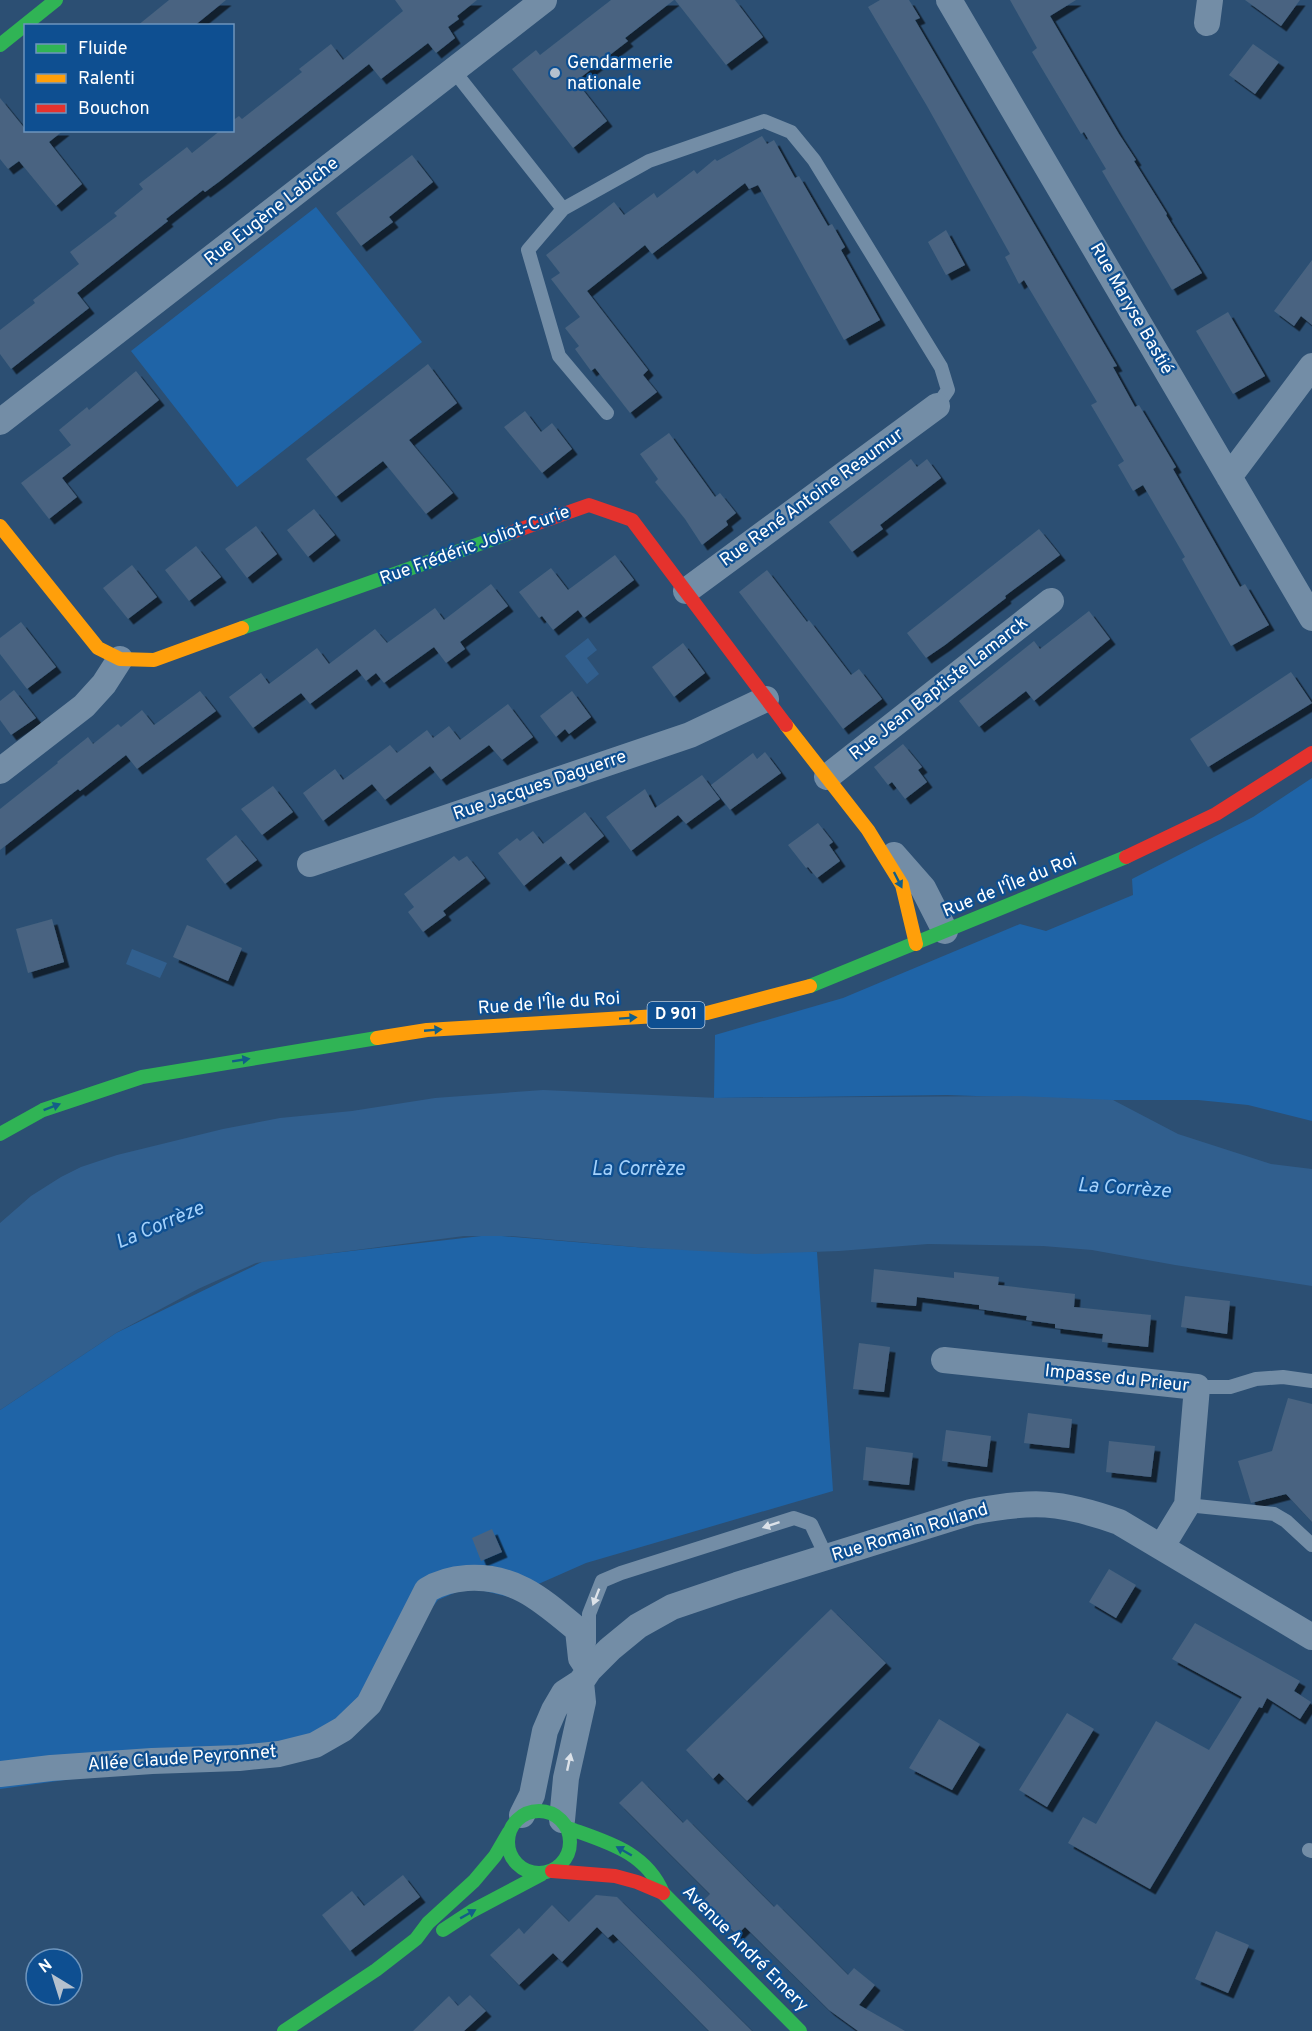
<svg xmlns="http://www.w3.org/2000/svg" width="1312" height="2031" font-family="Overpass,sans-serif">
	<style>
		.green { fill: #1f64a7 }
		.water { fill: #315f8e }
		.building { fill: #486481; filter: url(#shadow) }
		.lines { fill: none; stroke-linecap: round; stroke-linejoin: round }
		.lane { stroke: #738da6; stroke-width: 14 }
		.street { stroke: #738da6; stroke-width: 26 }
		.fast { stroke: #30b455; stroke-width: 14 }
		.slow { stroke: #ff9f0a; stroke-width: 14 }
		.jam { stroke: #e5322d; stroke-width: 14 }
		.oneway { fill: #135e88 }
		.oneway2 { fill: #dce2e9 }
		.poi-dot { fill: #b5c1ce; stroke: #0e4f91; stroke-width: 2 }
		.labels { text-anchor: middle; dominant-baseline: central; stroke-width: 4.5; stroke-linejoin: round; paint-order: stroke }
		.shield { fill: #0e4f91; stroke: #b7cade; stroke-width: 1.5 }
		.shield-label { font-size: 16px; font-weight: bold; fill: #fff }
		.poi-label { font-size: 18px; fill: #fff; stroke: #0e4f91; text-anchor: start }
		.street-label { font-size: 18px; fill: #fff; stroke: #0e4f91 }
		.water-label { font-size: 20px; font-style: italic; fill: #a4d1fb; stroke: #0e4f91 }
	</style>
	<defs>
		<filter id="shadow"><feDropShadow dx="5.5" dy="5.5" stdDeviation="0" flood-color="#0009"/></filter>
	</defs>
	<rect width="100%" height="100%" fill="#2c4f73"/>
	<!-- green -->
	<path class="green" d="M316 207 422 342 237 487 131 351Z
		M1312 778V1121L1248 1105 1198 1100H1094L947 1095 714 1098 715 1035 843 998 1020 924 1046 931 1133 895 1132 879 1253 817Z
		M490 1235 647 1248 817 1252 833 1491 586 1563 509 1597 468 1587 438 1600 318 1756 130 1771 0 1789V1410L116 1333 264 1261Z"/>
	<!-- water -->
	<path class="water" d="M588 638 597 650 587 658 599 674 587 684 565 656Z
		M132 949 167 963 160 978 126 964Z
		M543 1090 718 1098 1020 1096 1113 1100 1178 1134 1271 1164 1312 1169V1286L1175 1265 1092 1250 1043 1246 928 1244 839 1251 755 1254 647 1248 511 1236H464L256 1263 198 1289 116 1333 0 1410V1223L31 1196 61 1177 81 1167 117 1155 223 1129 280 1118 352 1111 435 1098Z"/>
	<!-- building -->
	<path class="building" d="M169 0H226L194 26H137Z
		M395 0H477L457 16 459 19 448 27 455 38 436 53 428 43 381 79 369 64 220 181 205 192 203 190 166 219 168 221 77 293 89 308 11 369 0 354V330L35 303 33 300 79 264 70 252 117 216 114 213 143 189 139 184 187 147 192 153 221 130H232V121L239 116 242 119 302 72 299 69 331 44 343 60 403 11Z
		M611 0H674L625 38 628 41 576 81 607 121 573 148 512 69 536 50 540 55Z
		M675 0H735L763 37 726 65Z
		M880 0H909L920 18 915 20 1117 366 1113 367 1135 407 1139 405 1176 467 1173 469 1240 587 1245 584 1269 625 1231 646 1182 559 1185 557 1143 485 1133 491 1118 465 1124 461 1091 405 1097 402 1024 280 1019 284 1005 257 1010 254 927 106 868 7Z
		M1010 0H1076L1050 16 1119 134 1136 160 1134 161 1167 214 1166 215 1202 273 1172 290 1102 171 1106 169 1084 132 1081 134 1032 52 1037 48Z
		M1245 0H1300L1281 26Z
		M1253 44 1279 62 1255 94 1229 75Z
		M0 98 26 130H64L49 142 82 184 56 206 19 161 8 169 0 159Z
		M762 136 767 144 774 140 795 178 799 176 828 226 832 224 845 247 841 250 880 320 844 340 758 185 749 189 745 183 652 254 645 245 587 291 648 370 643 375 657 392 630 413 595 368 591 371 575 349 579 346 565 328 580 317 551 279 560 273 546 255 614 202 624 215 654 193 657 198 694 170 697 174 715 159 717 161Z
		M412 155 433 182 389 217 393 222 361 246 336 213Z
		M946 230 965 265 946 275 928 242Z
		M1312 260V325L1301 316 1294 326 1274 311Z
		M1228 312 1265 376 1233 394 1196 331Z
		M428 364 457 403 409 440 453 493 426 514 383 461 336 497 306 459Z
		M136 371 159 400 62 478 77 497 49 519 21 483 71 445 59 430 87 407 89 410Z
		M525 411 541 432 552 423 572 449 542 473 504 427Z
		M669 433 715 497 720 493 736 513 726 521 728 525 702 545 685 519 655 482 658 479 640 454Z
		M911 459 917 467 927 459 941 478 880 525 883 529 852 552 829 522Z
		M314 509 335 535 308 557 287 530Z
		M256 526 277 554 247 578 225 549Z
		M1039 529 1060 555 1005 596 1006 598 945 645 926 658 907 633Z
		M196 546 221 577 189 601 165 570Z
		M615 555 634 580 584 618 578 610 553 630 542 616 539 618 519 592 551 568 568 590Z
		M132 565 157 597 128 619 103 588Z
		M767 570 807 622 809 620 851 675 859 669 882 699 843 729 739 592Z
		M491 584 508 606 460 642 465 649 446 663 434 647 384 683 376 673 366 681 357 669 310 704 301 693 253 728 229 697 261 673 269 684 317 648 329 664 375 629 387 643 435 608 444 620Z
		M1089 611 1110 639 1034 701 1026 691 979 727 959 701 1034 641 1040 649Z
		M21 622 56 667 27 689 0 654V638Z
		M683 643 705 673 674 697 652 667Z
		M1291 672 1312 703 1208 767 1190 739Z
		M14 690 36 718 11 735 0 720V701Z
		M200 691 216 711 137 769 126 755 80 791 78 789 0 850V809L58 763 57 762 88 737 93 744 118 724 121 727 142 710 154 725Z
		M572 691 591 717 569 734 565 729 556 737 540 716Z
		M508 704 533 737 502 760 489 745 441 780 430 766 385 800 372 784 323 821 303 793 335 769 343 780 390 745 397 753 427 730 433 738 449 726 460 740Z
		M903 744 922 767 918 770 927 782 905 799 892 782 888 785 874 767Z
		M765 752 781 773 730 810 711 785 753 753 757 759Z
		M702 775 720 799 686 824 678 815 631 851 606 817 645 789 655 808Z
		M273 786 293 812 262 835 241 809Z
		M585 812 604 836 568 865 561 856 524 886 498 853 517 838 520 841 533 831 543 844Z
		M818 823 833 842 829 845 840 861 817 878 808 867 806 868 788 845Z
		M236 835 257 860 225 884 206 859Z
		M454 856 459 861 467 856 485 878 443 911 446 915 423 932 408 912 414 907 404 894Z
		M52 919 64 962 28 973 16 929Z
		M187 925 242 948 228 981 173 957Z
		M874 1269 954 1278V1272L999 1277 998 1285 1075 1294 1074 1307 1151 1315 1148 1347 1102 1342 1103 1334 1055 1328V1324L1026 1320 1027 1316 979 1309V1305L917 1297 916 1306 871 1302Z
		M1185 1296 1230 1301 1227 1334 1181 1327Z
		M859 1343 890 1347 884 1392 853 1389Z
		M1288 1398 1312 1404V1522L1286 1494 1251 1503 1238 1461 1272 1451Z
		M1028 1413 1072 1419 1069 1448 1024 1443Z
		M946 1430 991 1436 987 1467 942 1461Z
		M1109 1441 1155 1446 1151 1477 1106 1472Z
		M866 1447 913 1453 909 1485 863 1480Z
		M492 1529 502 1552 481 1561 472 1538Z
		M1109 1569 1136 1585 1116 1618 1089 1602Z
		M831 1609 886 1663 747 1801 719 1773 713 1779 686 1750Z
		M1195 1623 1300 1681 1294 1691 1311 1702 1300 1719 1267 1698 1262 1708 1259 1707 1150 1889 1068 1843 1083 1817 1096 1824 1156 1721 1209 1750 1242 1697 1172 1659Z
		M1067 1713 1094 1729 1047 1807 1019 1790Z
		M939 1719 980 1744 952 1790 909 1768Z
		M642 1781 683 1823 687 1819 774 1907 777 1904 848 1975 854 1968 875 1985 859 2005 905 2031H858L829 2010 745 1927 737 1935 703 1901 710 1894 619 1803Z
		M403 1875 420 1897 350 1951 322 1915 352 1891 364 1906Z
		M596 1895 617 1897 752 2031H709L613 1934 608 1938 597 1927 562 1962 553 1953 519 1985 490 1955 519 1928 524 1934 552 1905 569 1922Z
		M1216 1931 1249 1945 1228 1993 1195 1979Z
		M470 1995 486 2011 464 2031H413L449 1996 458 2006Z"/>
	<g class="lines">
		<!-- lane -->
		<path class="lane" d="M454 71 563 209 649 161 764 121 791 132 814 160 941 367 948 390 937 406
			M563 209 528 250 559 356 607 413
			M1197 1387H1230L1256 1379 1283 1377 1312 1381
			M1187 1505 1274 1514 1286 1521 1312 1545
			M589 1643V1614L602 1581 621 1573 794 1518 811 1524 827 1558
			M1309 1850 1312 1851"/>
		<!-- street -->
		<path class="street" d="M949 0 1312 618
			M1207 23 1210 0
			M0 422 544 0
			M1229 477 1312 366
			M686 591 937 406
			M0 771 84 706 104 684 120 659
			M827 777 1051 601
			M894 855 923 888 945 931
			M310 864 690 735 766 699
			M944 1360 1197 1387 1187 1505 1162 1546
			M0 1774 51 1768 152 1761 239 1758 279 1754 315 1745 343 1729 369 1704 427 1590C440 1582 453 1579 467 1578 516 1575 543 1601 578 1630L581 1658 589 1670
			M522 1815 532 1795 545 1731 554 1710 564 1693 581 1682 589 1670 610 1649 638 1626 672 1607 737 1585 971 1512C1032 1500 1060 1501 1119 1522L1312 1637
			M562 1820 566 1778 583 1702 581 1682"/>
		<!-- fast -->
		<path class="fast" d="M0 45 56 0
			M242 628 510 533
			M810 986 1126 857
			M0 1134 43 1110 142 1077 377 1038
			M508 1842a31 31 0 1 1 62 0a31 31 0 1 1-62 0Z
			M568 1828C607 1842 646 1852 663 1893L800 2031
			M443 1930 472 1911 542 1874
			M284 2031 376 1970 416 1939 428 1923 474 1881 495 1856 509 1832"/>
		<!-- slow -->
		<path class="slow" d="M0 526 98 648 120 659 154 660 242 628
			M786 725 868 830 902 885 916 944
			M377 1038 427 1030 707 1013 810 986"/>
		<!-- jam -->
		<path class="jam" d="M510 533 589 505 632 520 786 725
			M1126 857 1216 814 1312 753
			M552 1871 615 1876 637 1882 663 1893"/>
	</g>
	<!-- one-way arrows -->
	<defs><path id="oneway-solid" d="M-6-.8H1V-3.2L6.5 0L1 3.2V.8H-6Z" transform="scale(1.5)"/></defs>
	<g class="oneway">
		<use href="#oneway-solid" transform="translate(898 880) rotate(63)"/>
		<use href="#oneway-solid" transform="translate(628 1018) rotate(-4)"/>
		<use href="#oneway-solid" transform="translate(433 1030) rotate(-5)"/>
		<use href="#oneway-solid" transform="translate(241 1060) rotate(-9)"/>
		<use href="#oneway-solid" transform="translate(52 1107) rotate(-21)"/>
		<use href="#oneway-solid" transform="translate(624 1851) rotate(-150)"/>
		<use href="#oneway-solid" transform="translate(468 1914) rotate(-29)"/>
	</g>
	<g class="oneway2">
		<use href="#oneway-solid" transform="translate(771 1525) rotate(162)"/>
		<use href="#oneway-solid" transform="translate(596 1597) rotate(111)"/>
		<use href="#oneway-solid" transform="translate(569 1762) rotate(-78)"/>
	</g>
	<!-- markers -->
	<circle class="poi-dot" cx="555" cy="73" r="6"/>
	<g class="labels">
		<!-- shield labels -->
		<rect class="shield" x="647.5" y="1002" width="57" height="26" rx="4.5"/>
		<g class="shield-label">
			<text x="676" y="1015">D 901</text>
		</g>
		<!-- poi labels -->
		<g class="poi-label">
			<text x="567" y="63">Gendarmerie<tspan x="567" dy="21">nationale</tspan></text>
		</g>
		<!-- street labels -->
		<g class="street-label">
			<text transform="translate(272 212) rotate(-38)">Rue Eugène Labiche</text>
			<text transform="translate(1131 309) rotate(60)">Rue Maryse Bastié</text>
			<text transform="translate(812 498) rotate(-36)">Rue René Antoine Reaumur</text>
			<text transform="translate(475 546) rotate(-20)">Rue Frédéric Joliot-Curie</text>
			<text transform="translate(939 689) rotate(-38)">Rue Jean Baptiste Lamarck</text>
			<text transform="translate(540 786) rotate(-19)">Rue Jacques Daguerre</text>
			<text transform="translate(1010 886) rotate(-22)">Rue de l'Île du Roi</text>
			<text transform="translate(549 1004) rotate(-4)">Rue de l'Île du Roi</text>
			<text transform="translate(1117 1379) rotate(6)">Impasse du Prieur</text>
			<text transform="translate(910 1533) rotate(-17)">Rue Romain Rolland</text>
			<text transform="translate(182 1759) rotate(-4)">Allée Claude Peyronnet</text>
			<text transform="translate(745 1949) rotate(45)">Avenue André Emery</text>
		</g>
		<!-- water labels -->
		<g class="water-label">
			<text x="638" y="1170">La Corrèze</text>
			<text transform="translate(1124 1189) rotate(4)">La Corrèze</text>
			<text transform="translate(160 1226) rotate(-23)">La Corrèze</text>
		</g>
	</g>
	<!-- legend -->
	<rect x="24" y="24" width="210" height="108" fill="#0e4f91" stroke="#6e95bd" stroke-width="1.5"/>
	<rect x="36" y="44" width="30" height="9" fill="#30b455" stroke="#6e95bd" stroke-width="1.5"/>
	<text x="78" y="54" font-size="18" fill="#ffffff">Fluide</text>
	<rect x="36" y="74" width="30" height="9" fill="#ff9f0a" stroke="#6e95bd" stroke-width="1.5"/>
	<text x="78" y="84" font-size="18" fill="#ffffff">Ralenti</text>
	<rect x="36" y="104" width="30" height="9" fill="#e5322d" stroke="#6e95bd" stroke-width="1.5"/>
	<text x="78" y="114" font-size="18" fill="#ffffff">Bouchon</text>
	<!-- north arrow -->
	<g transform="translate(54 1977) rotate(322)"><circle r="28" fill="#0e4f91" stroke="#6e95bd" stroke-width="1.5"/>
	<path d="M0-4.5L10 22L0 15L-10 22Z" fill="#b5c1ce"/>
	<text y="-9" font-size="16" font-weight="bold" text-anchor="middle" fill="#ffffff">N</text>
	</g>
</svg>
